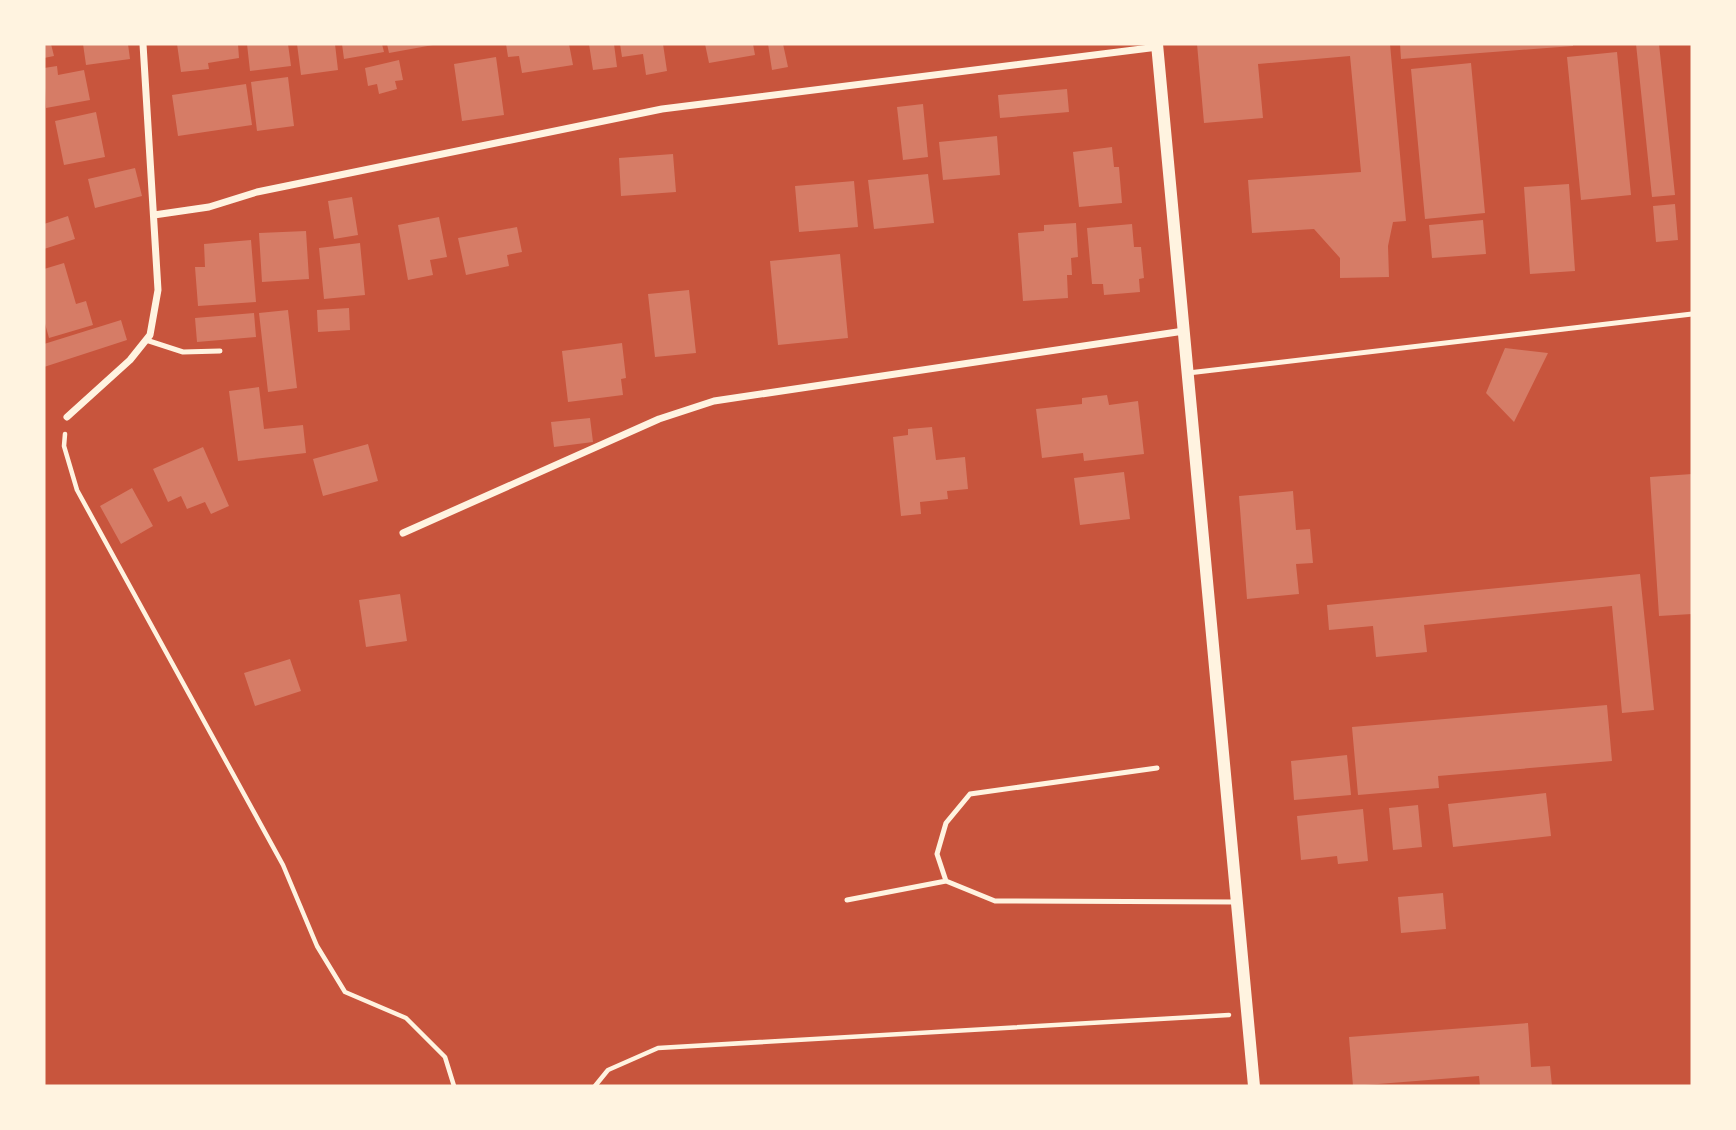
<svg xmlns="http://www.w3.org/2000/svg" width="1736" height="1130" font-family="'Fira Sans',sans-serif">
	<style>
		.building { fill: #d67c66 }
		.lines { fill: none; stroke-linecap: round; stroke-linejoin: round }
		.path { stroke: #fff3e0; stroke-width: 4.5 }
		.service { stroke: #fff3e0; stroke-width: 5 }
		.minor { stroke: #fff3e0; stroke-width: 7 }
		.tertiary { stroke: #fff3e0; stroke-width: 12 }
	</style>
	<rect width="100%" height="100%" fill="#c8553d"/>
	<!-- building -->
	<path class="building" d="M44 44H51L54 56 44 58Z
		M83 44H128L130 59 86 65Z
		M177 44H238L239 58 208 63 209 69 181 72Z
		M247 44H288L291 66 250 71Z
		M297 44H335L338 70 301 75Z
		M342 44H382L384 52 344 59Z
		M387 44H433V45L389 53Z
		M506 44H569L573 65 522 73 519 56 508 57Z
		M589 44H614L617 67 593 70Z
		M620 44H663L667 71 646 75 643 54 622 57Z
		M705 44H753L755 55 709 63Z
		M768 44H783L788 67 772 70Z
		M1197 44H1390L1406 221 1393 222 1388 246 1389 277 1340 278V258L1314 229 1252 233 1248 180 1361 172 1350 56 1258 64 1263 118 1204 123Z
		M1400 44H1573V46L1401 59Z
		M1636 44H1659L1675 195 1652 197Z
		M1617 52 1631 195 1581 200 1567 57Z
		M496 57 504 115 462 121 454 64Z
		M399 60 403 80 395 81 397 89 379 94 377 84 368 86 365 68Z
		M1471 63 1485 213 1425 219 1411 69Z
		M57 66 58 75 84 70 90 100 46 108 44 68Z
		M288 77 294 126 257 131 251 82Z
		M246 84 252 125 178 136 172 95Z
		M1067 89 1069 112 1000 118 998 95Z
		M923 104 928 157 903 160 897 107Z
		M96 112 105 157 64 165 55 121Z
		M997 136 1000 175 943 180 939 142Z
		M1112 147 1114 167H1119L1122 203 1079 207 1073 152Z
		M673 154 676 192 621 196 619 158Z
		M135 168 142 196 95 208 88 179Z
		M928 174 934 223 874 229 868 180Z
		M854 181 858 227 799 232 795 186Z
		M1569 184 1575 271 1530 274 1524 187Z
		M352 197 358 235 334 239 328 201Z
		M1675 204 1678 240 1656 242 1653 206Z
		M68 216 75 239 44 249V224Z
		M439 217 447 257 430 260 433 275 408 280 398 225Z
		M1483 220 1486 254 1432 258 1429 225Z
		M1076 223 1078 257 1071 258 1072 275H1067L1068 298 1023 301 1018 233 1044 231V225Z
		M1132 224 1134 247H1141L1144 278 1139 279 1140 292 1104 295 1103 284H1092L1087 228Z
		M517 227 522 252 507 255 509 266 466 275 458 238Z
		M306 231 309 279 262 282 259 233Z
		M251 240 256 302 198 306 195 267H205L204 244Z
		M360 243 365 295 324 299 319 248Z
		M840 254 848 338 778 345 770 261Z
		M64 263 76 304 86 301 93 325 49 338 44 320V269Z
		M689 290 696 353 655 357 648 294Z
		M349 308 350 330 318 332 317 310Z
		M288 310 297 388 268 392 259 313Z
		M254 313 256 337 197 342 195 318Z
		M121 320 127 340 44 367V344Z
		M622 343 626 378 621 379 623 395 568 402 562 351Z
		M1505 348 1548 353 1514 422 1486 393Z
		M259 387 264 429 303 425 306 453 238 461 229 391Z
		M1107 395 1109 405 1138 401 1144 454 1084 461 1083 453 1042 458 1036 409 1082 404V398Z
		M590 418 593 442 554 447 551 422Z
		M932 427 936 460 965 457 968 489 947 491 948 499 920 502 921 514 901 516 893 437 908 435V429Z
		M368 444 378 481 323 496 313 459Z
		M203 447 229 506 211 514 205 502 187 509 181 496 168 502 153 469Z
		M1124 472 1130 519 1080 525 1074 478Z
		M1692 474V614L1659 616 1650 477Z
		M132 488 153 526 121 544 100 506Z
		M1293 491 1296 530 1310 529 1313 563 1296 564 1299 594 1247 599 1239 496Z
		M1640 574 1654 710 1622 713 1612 606 1424 625 1427 652 1376 657 1373 626 1329 630 1327 605Z
		M400 594 407 641 366 647 359 600Z
		M290 659 301 691 255 706 244 673Z
		M1607 705 1612 761 1438 776 1439 788 1358 795 1352 727Z
		M1347 755 1351 795 1294 800 1291 761Z
		M1546 793 1551 836 1453 847 1448 804Z
		M1418 805 1422 847 1393 850 1389 808Z
		M1363 809 1368 861 1338 864 1337 856 1301 860 1297 816Z
		M1443 893 1446 929 1401 933 1398 897Z
		M1528 1023 1531 1067 1550 1066 1552 1086H1480L1479 1076 1353 1086 1349 1037Z"/>
	<g class="lines">
		<!-- path -->
		<path class="path" d="M65 434 64 446 77 490 283 865 317 946 345 992 406 1018 445 1057 454 1086
			M595 1086 608 1070 658 1048 1229 1015"/>
		<!-- service -->
		<path class="service" d="M146 340 183 352 220 351
			M1188 373 1692 314
			M946 881 937 854 946 823 970 794 1157 768
			M847 900 946 881 995 901 1237 902"/>
		<!-- minor -->
		<path class="minor" d="M154 215 209 207 257 192 662 109 1158 47
			M67 417 130 360 150 335 158 290 143 44
			M403 533 659 419 714 401 1184 331"/>
		<!-- tertiary -->
		<path class="tertiary" d="M1157 44 1254 1086"/>
	</g>
	<!-- border -->
	<rect width="1736" height="1130" fill="none" stroke="#fff3e0" stroke-width="91"/>
</svg>
